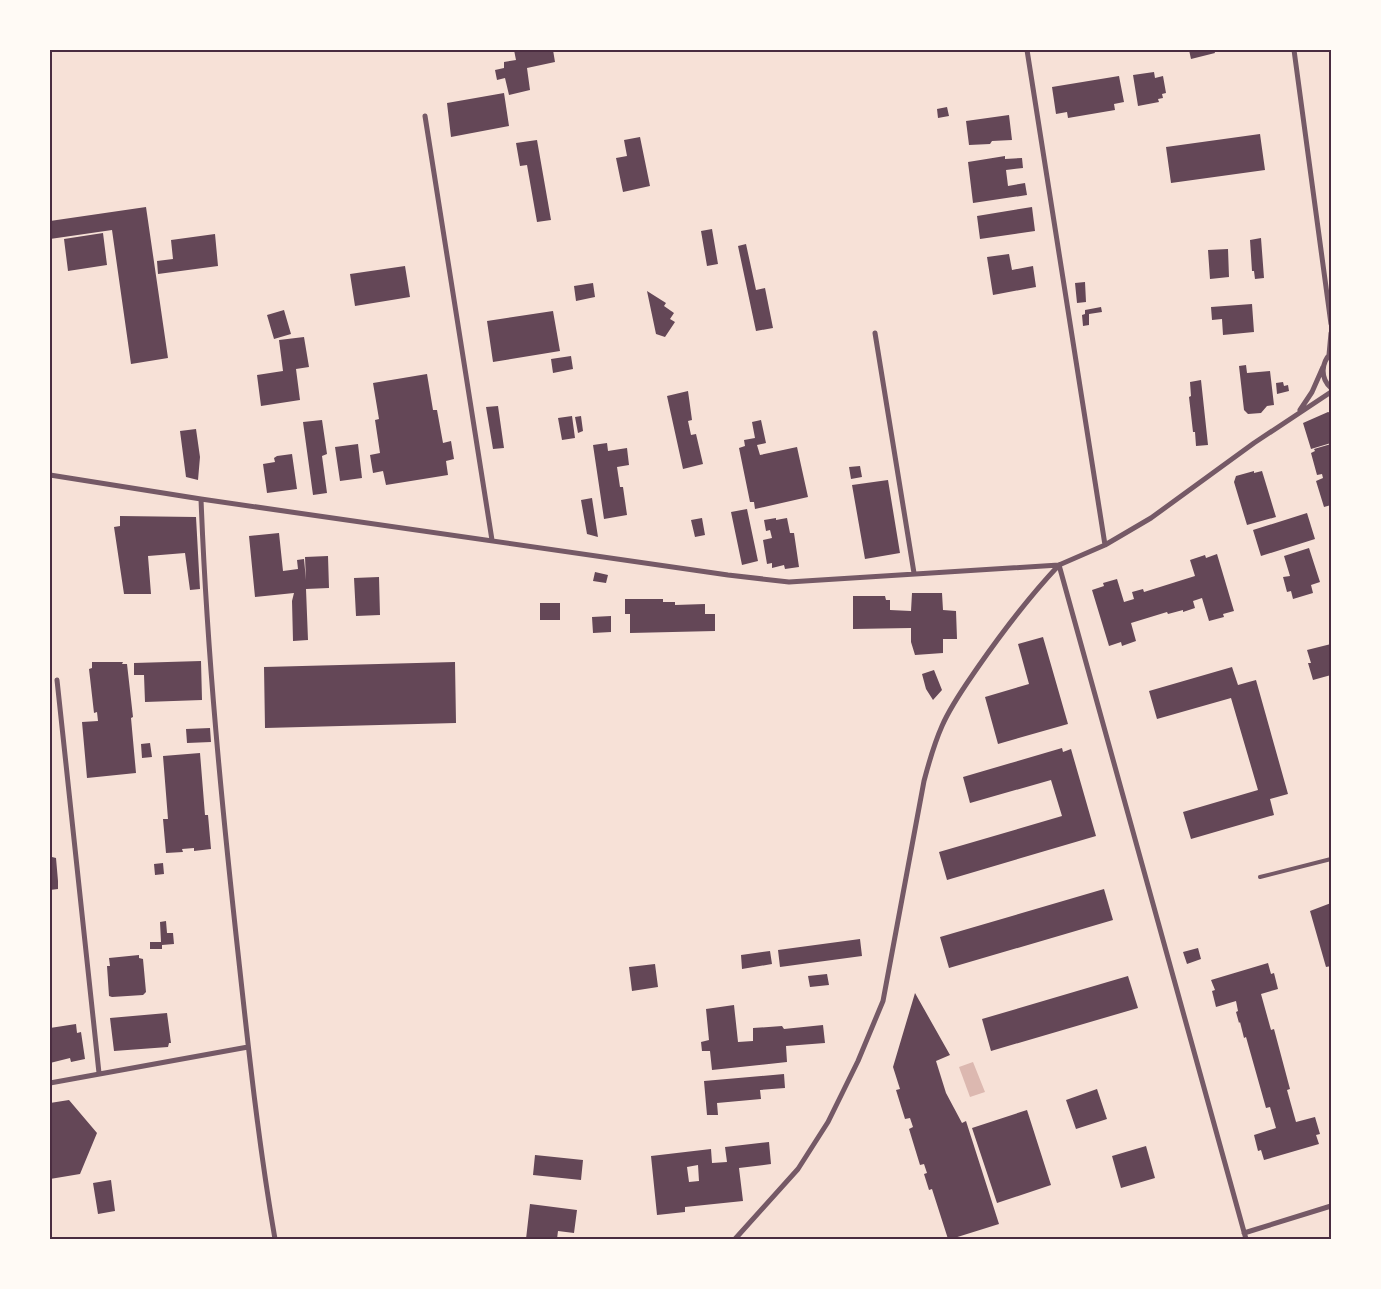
<svg xmlns="http://www.w3.org/2000/svg" width="1381" height="1289" font-family="'DejaVu Sans',sans-serif">
	<style>
		.water { fill: #dcb8b0 }
		.building { fill: #644757; fill-rule: evenodd }
		.lines { fill: none; stroke-linecap: round; stroke-linejoin: round }
		.service { stroke: #755966; stroke-width: 4 }
		.minor { stroke: #755966; stroke-width: 5 }
		.neatline { fill: none; stroke: #4a2c40; stroke-width: 2 }
	</style>
	<rect width="100%" height="100%" fill="#f7e1d7"/>
	<!-- water -->
	<path class="water" d="M973 1062 985 1092 970 1097 959 1067Z"/>
	<!-- building -->
	<path class="building" d="M514 50H553L555 62 527 68 530 90 509 95 505 78 497 80 495 70 504 68V62L516 60Z
		M1189 50H1214L1215 53 1191 59Z
		M1154 72 1155 78 1163 76 1166 93 1162 94 1163 98 1158 99 1159 102 1138 106 1133 75Z
		M1119 76 1124 102 1114 104 1115 110 1068 118 1067 112 1056 114 1052 87Z
		M504 93 509 126 451 137 447 103Z
		M947 107 949 116 938 118 937 109Z
		M1009 115 1012 140 992 141 990 144 969 145 966 121Z
		M1260 134 1265 170 1171 183 1166 147Z
		M640 137 650 186 623 192 616 158 627 156 624 140Z
		M537 140 551 220 537 222 527 165 520 166 516 143Z
		M1005 156V159L1022 158 1023 168 1006 170 1008 186 1025 183 1027 195 973 203 968 162Z
		M146 207 168 358 131 364 112 230 50 239V221Z
		M1032 207 1035 231 980 239 977 216Z
		M712 229 718 264 707 266 701 231Z
		M103 233 107 265 68 271 64 239Z
		M215 234 218 266 158 274 157 261 173 259 171 240Z
		M1261 238 1264 278 1255 279 1254 271H1252L1250 240Z
		M746 244 756 290 765 288 773 328 756 331 738 246Z
		M1228 249 1229 277 1210 279 1208 250Z
		M1009 254 1012 270 1033 266 1036 287 993 295 987 257Z
		M405 266 410 297 355 306 350 274Z
		M1085 282 1086 302 1077 303 1075 283Z
		M593 283 595 297 576 301 574 286Z
		M647 291 666 303 664 306 674 313 670 319 675 322 665 337 656 334Z
		M1252 304 1254 332 1223 335 1222 319 1212 320 1211 307Z
		M1101 307 1102 312 1089 314V325L1083 326 1082 315 1085 314V310Z
		M284 310 291 334 274 339 267 315Z
		M553 311 560 351 493 362 487 321Z
		M304 337 309 367 296 369 300 400 261 406 257 375 283 371 279 340Z
		M571 356 573 369 553 373 551 359Z
		M1246 365 1247 373 1270 371 1274 405 1267 406 1261 413 1248 414 1244 410 1239 366Z
		M427 374 433 410H437L443 443 451 441 454 459 446 461 448 475 386 485 383 471 373 473 370 455 380 453 375 420 379 419 373 383Z
		M1201 380 1208 445 1196 446 1195 432H1193L1189 397 1191 396 1190 382Z
		M1283 382 1284 386 1288 385 1289 391 1277 394 1276 383Z
		M688 391 692 420 688 421 691 435 696 434 703 464 683 469 667 396Z
		M498 406 504 448 493 449 486 407Z
		M1328 412 1331 413V443L1311 449 1303 423Z
		M572 416 575 438 562 440 558 418Z
		M581 416 583 431 578 433 575 417Z
		M322 420 327 454 322 456 327 493 313 495 303 422Z
		M761 420 766 443 757 445 760 455 797 447 808 497 755 509 754 502H750L739 448 745 446 744 440 755 438 752 422Z
		M196 429 200 457 198 480 186 477 180 431Z
		M607 443 608 451 627 448 629 465 617 467 620 487H623L627 515 604 519 593 445Z
		M358 444 362 478 340 481 335 447Z
		M1331 444V505L1324 507 1316 481 1323 478 1322 474 1317 475 1311 453 1315 451 1314 449Z
		M292 454 297 489 267 493 263 464 275 462 274 458 277 456Z
		M860 466 862 477 851 479 849 467Z
		M1254 471V473L1262 471 1276 517 1247 525 1234 482 1236 476Z
		M888 480 900 553 865 559 852 485Z
		M592 498 598 537 587 534 581 500Z
		M747 509 758 561 742 565 731 512Z
		M1307 513 1315 539 1261 556 1253 530Z
		M120 516 196 517 200 589 190 590 185 553 148 556 151 594H124L114 527 120 526Z
		M702 518 705 535 695 537 691 520Z
		M776 518V520L787 518 790 533H794L799 567 785 569 784 565 772 568V563L767 564 763 540 772 538 770 530 766 531 764 520Z
		M279 533 283 571 298 569 297 560 304 559 306 580 305 557 328 556 329 588 306 589 308 640 293 641 292 601 294 593 255 597 249 536Z
		M1309 548 1320 582 1311 585 1313 593 1293 599 1291 591 1287 592 1283 577 1290 576 1284 556Z
		M1217 554 1234 611 1223 614 1224 617 1209 621 1202 598 1193 601 1195 608 1183 612V610L1168 614 1167 612 1131 623 1136 641 1122 646 1121 642 1109 646 1092 590 1104 586 1103 583 1117 579 1124 602 1134 599 1132 592 1143 589 1144 592 1195 576 1190 560 1205 555 1206 558Z
		M595 572 608 575 606 583 593 581Z
		M379 577 380 615 356 616 354 578Z
		M912 593H942L943 610 956 611 957 639H943V653L915 655 911 642V628L853 629V596H885L886 600H890V610L911 611Z
		M625 599H663V602H675V605L705 604V614H715V631L630 633V614H625Z
		M540 603H560V620H540Z
		M611 616V632L593 633 592 617Z
		M1043 637 1068 724 998 744 985 697 1029 684 1018 644Z
		M1331 644V675L1313 680 1308 663H1311L1307 650Z
		M201 661 202 700 145 702 144 675H134V663Z
		M92 662H123L122 664H127L133 717 131 718 136 773 87 778 82 722 98 721 97 712 94 713 89 669 92 668Z
		M455 662 456 723 265 728 264 667Z
		M1232 667 1238 685 1256 680 1288 794 1270 799 1274 815 1191 839 1183 812 1258 790 1231 698 1157 719 1149 691Z
		M934 670 942 690 933 700 926 689 922 674Z
		M210 728 211 742 187 743 186 729Z
		M150 743 152 757 142 758 141 744Z
		M1062 748 1063 752 1071 749 1096 836 947 880 939 852 1062 816 1051 780 970 803 963 777Z
		M200 753 205 815H208L211 849 194 851V848L182 849 183 852 166 853 163 819H168L163 756Z
		M50 851 52 857 56 858 58 881V889L50 890Z
		M163 863 164 874 155 875 154 864Z
		M1104 889 1113 920 949 968 940 937Z
		M1331 903V966L1326 967 1310 911Z
		M166 921 167 933H173L174 944 162 945V949H150V942H161L160 922Z
		M860 939 862 956 780 967 778 950Z
		M1198 948 1201 959 1187 964 1183 952Z
		M770 951 772 964 742 969 741 955Z
		M139 955V958L143 959 146 992 143 995 112 997 109 996 107 966H110L109 958Z
		M1268 963 1271 974 1274 973 1278 989 1261 994 1271 1030 1274 1029 1290 1089 1287 1090 1296 1122 1315 1117 1320 1134 1316 1135 1319 1144 1264 1160 1261 1150 1258 1151 1254 1135 1276 1128 1270 1107 1266 1108 1246 1037 1244 1038 1240 1022 1239 1023 1236 1012 1238 1011 1236 1001 1216 1007 1212 991 1215 990 1211 980Z
		M655 964 658 987 632 991 629 967Z
		M827 974 829 985 810 987 808 976Z
		M1128 976 1138 1008 991 1051 982 1019Z
		M915 993 950 1055 936 1061 946 1093 962 1123 966 1121 999 1224 951 1239H948L932 1189 929 1190 924 1174 927 1173 924 1164 920 1165 909 1129 913 1127 910 1118 905 1119 896 1090 900 1089 893 1067Z
		M734 1005 738 1042 753 1041V1028L782 1026 784 1029 823 1025 825 1043 786 1046 787 1062 712 1070 710 1051H702L701 1042 709 1040 706 1009Z
		M167 1013 171 1043H169L168 1047 114 1051 110 1018Z
		M76 1024 77 1033 81 1032 85 1059 71 1062 70 1058 50 1063V1056H52L50 1028Z
		M784 1074 785 1088 760 1090 761 1099 717 1103 718 1115H707L704 1081Z
		M1097 1089 1107 1119 1076 1129 1066 1100Z
		M69 1100 97 1133 80 1174 50 1179V1103Z
		M1027 1110 1051 1185 997 1203 972 1128Z
		M769 1142 771 1164 739 1168 743 1201 685 1207V1212L657 1215 651 1156 711 1149 712 1163 727 1162 725 1147ZM698 1165 699 1181 689 1182 687 1167Z
		M1146 1146 1155 1178 1121 1188 1112 1156Z
		M535 1155 583 1160 581 1180 533 1175Z
		M111 1180 115 1211 98 1214 93 1183Z
		M530 1204 577 1210 574 1233 558 1231 557 1239H526Z"/>
	<g class="lines">
		<!-- service -->
		<path class="service" d="M1260 877 1331 859"/>
		<!-- minor -->
		<path class="minor" d="M1027 50 1105 545
			M1294 50 1331 324
			M425 116 492 540
			M875 333 914 573
			M1331 353C1321 363 1320 378 1331 388
			M1329 355 1331 333
			M1300 410 1312 392 1323 367
			M50 475 201 499 728 575 789 582 1059 565 1105 545 1151 518 1254 443 1331 392
			M201 499C207 654 222 808 239 962 249 1054 259 1147 275 1239
			M1059 565 1246 1239
			M57 680 99 1073
			M50 1083 248 1047
			M1244 1233 1331 1206
			M735 1239 798 1169 828 1122 858 1061 883 1001 924 781C929 762 934 744 942 726 951 705 965 686 978 667 1003 631 1029 597 1059 565"/>
	</g>
	<!-- border -->
	<rect width="1381" height="1289" fill="none" stroke="#fffaf5" stroke-width="102"/>
	<rect x="51" y="51" width="1279" height="1187" class="neatline"/>
</svg>
